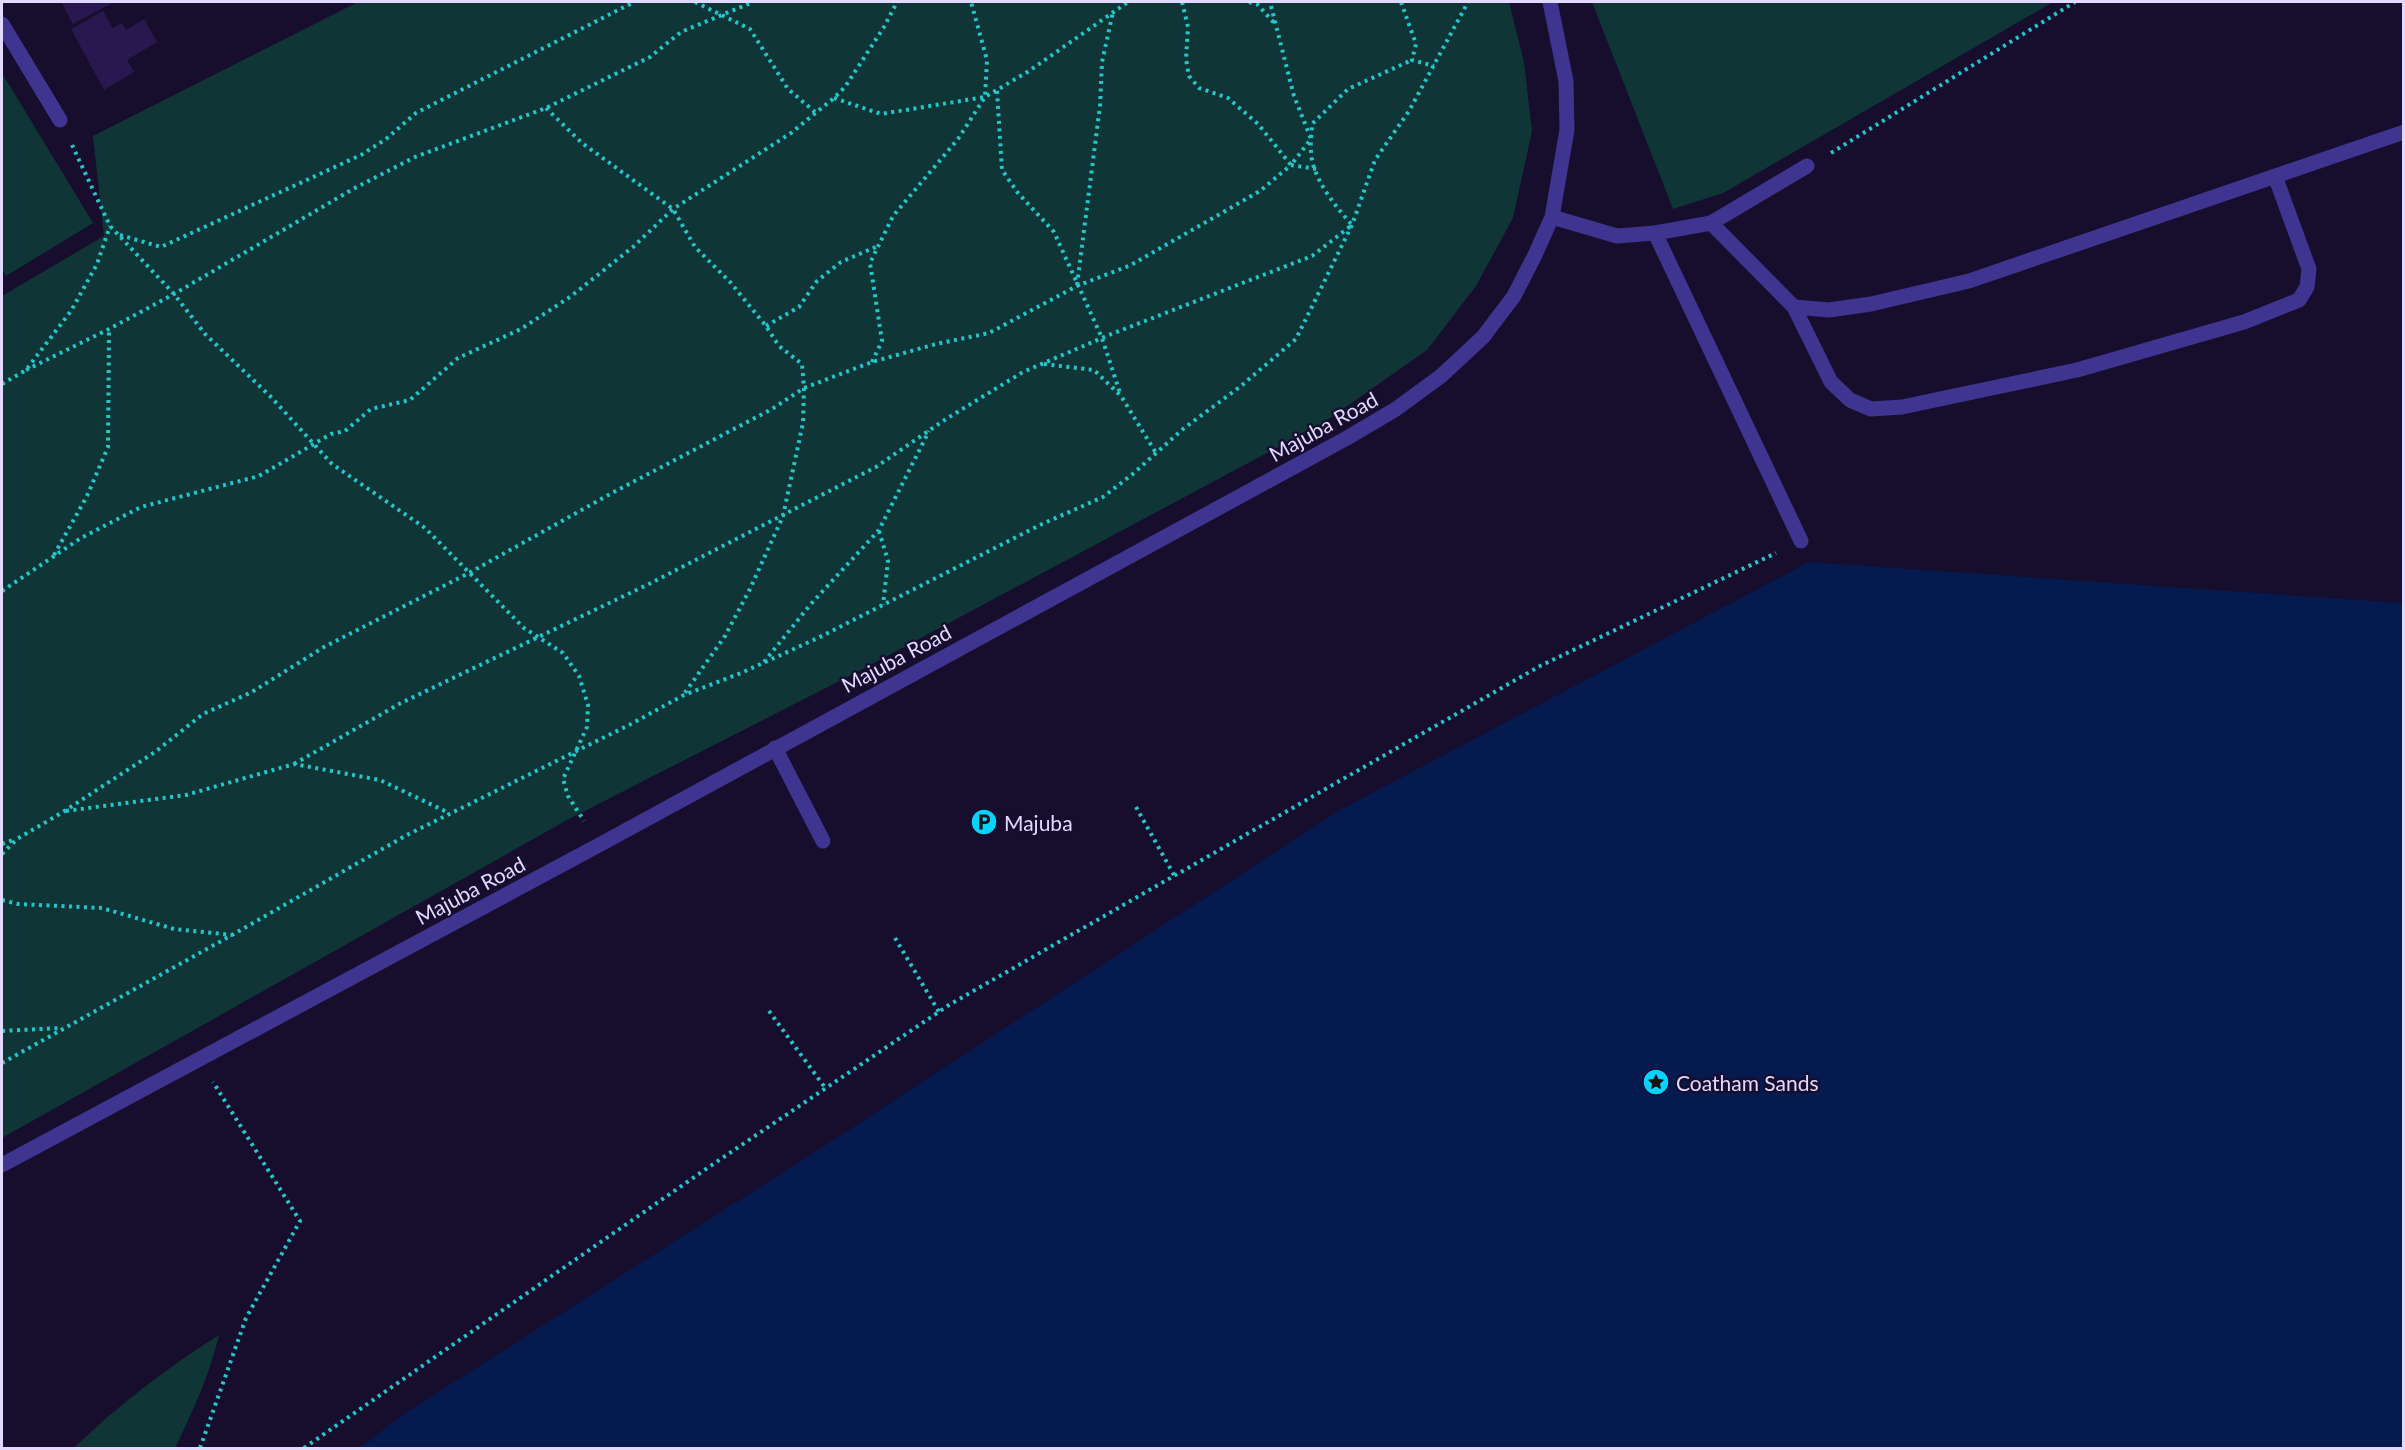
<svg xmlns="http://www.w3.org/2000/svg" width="2405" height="1450" font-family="Lato,sans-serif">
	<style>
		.green { fill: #103537 }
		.water { fill: #051a4f }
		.building { fill: #28184f }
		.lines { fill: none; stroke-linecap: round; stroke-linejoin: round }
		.path { stroke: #23c6ca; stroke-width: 4; stroke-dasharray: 3 4.5; stroke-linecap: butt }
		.service { stroke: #3f3490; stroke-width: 15 }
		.minor { stroke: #3f3490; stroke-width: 15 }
		.labels { text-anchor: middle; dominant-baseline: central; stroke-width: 4.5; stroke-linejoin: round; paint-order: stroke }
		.street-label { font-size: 21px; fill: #e1d9ff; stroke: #160e2c }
		.poi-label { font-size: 21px; fill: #e1d9ff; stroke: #160e2c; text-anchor: start }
	</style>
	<rect width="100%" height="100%" fill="#160e2c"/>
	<!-- green -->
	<path class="green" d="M358 2H1509L1524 62 1532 131 1513 218 1476 286 1427 350 1323 423 863 669 569 819 2 1138V296L104 236 93 136Z
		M1592 2H2053L1723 193 1673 209Z
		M2 73 93 223 6 276 2 269Z
		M219 1335C209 1376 193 1411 175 1448H74C118 1405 167 1368 219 1335Z"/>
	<!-- water -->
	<path class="water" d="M1809 562 2403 603V1448H359L404 1414 818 1150 1340 810Z"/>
	<!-- building -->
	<path class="building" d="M61 2H114L73 24Z
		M103 11 112 28 122 23 126 30 144 19 157 42 127 60 134 72 104 90 71 29Z"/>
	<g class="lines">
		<!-- path -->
		<path class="path" d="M695 2 750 29 788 89 815 112
			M1182 2 1188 27 1186 59 1189 76 1199 88 1228 98 1258 124 1291 165 1311 139 1294 96 1270 2
			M1249 2 1257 4 1275 24
			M1401 2 1416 44 1412 60 1434 66
			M997 91 1002 170 1018 193 1054 232 1102 338 1121 396
			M834 98 881 114 985 97 987 60 971 2
			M546 108 582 143 673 209 695 247 730 282 766 326 779 346 802 364 804 388 803 423 783 516 750 589 725 636 684 694
			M72 145 110 226 174 294 205 334 271 397 332 464 425 528 524 628 563 653 579 676 588 705 587 727 563 779 568 796 584 821
			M1831 153 2075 2
			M120 235 161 247 361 155 386 139 416 113 634 2
			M1077 285 1100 106 1102 62 1113 12
			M766 326 799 307 817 281 841 262 878 246
			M872 362 882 341 870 263 893 216 958 139 985 97 1029 71 1128 2
			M1044 364 1094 370 1121 396 1156 453
			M26 370 109 329 174 294 353 189 415 157 546 108 650 57 681 32 753 2
			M2 384 26 370 71 311 97 264 110 226
			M879 531 888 561 883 605
			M54 555 87 496 108 447 109 329
			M2 591 81 538 141 507 259 476 331 434 345 431 371 409 410 400 458 358 521 329 570 297 633 247 673 209 791 133 834 98 845 87 884 27 897 2
			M764 662 810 605 879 530 929 431
			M294 764 401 703 653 582 876 467 946 419 1023 372 1109 335 1312 256 1352 225C1336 207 1312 178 1311 152 1310 143 1312 133 1312 124L1348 89 1412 60
			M1136 807 1174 875
			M66 811 186 795 294 764 380 780 449 813
			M2 844 16 839
			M2 854 17 839 63 812 155 752 203 714 252 692 324 647 469 573 612 493 772 409 804 388 872 362 936 344 989 333 1077 286 1131 265 1260 191 1291 165 1316 169
			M2 900 18 904 102 908 174 929 232 935
			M895 938 939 1012
			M769 1011 826 1089
			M2 1031 61 1028
			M2 1063 232 935 405 836 631 724 684 695 741 673 818 638 1040 525 1103 497 1134 473 1183 429 1241 386 1296 339 1352 225 1375 160 1409 111 1468 2
			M200 1448 246 1318 300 1221 213 1082
			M304 1448 703 1171 949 1005 1540 666 1776 553"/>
		<!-- service -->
		<path class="service" d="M1711 223 1794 307 1829 310 1871 304 1969 281 2404 132
			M1794 307 1831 382 1850 400 1871 409 1902 407 2077 370 2244 322 2299 300 2307 287 2309 269 2275 176
			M775 748 823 841"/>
		<!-- minor -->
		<path class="minor" d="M2 24 60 120
			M1552 217 1617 236 1655 233 1711 223 1807 166
			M1655 233 1801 541
			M2 1165 599 845 1347 438 1396 409 1441 376 1483 337 1514 296 1535 255 1552 217 1567 130 1566 81 1550 2"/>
	</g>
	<!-- icons -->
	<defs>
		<symbol id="parking-disc" viewBox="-11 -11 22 22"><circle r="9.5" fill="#05d2ff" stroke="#160e2c"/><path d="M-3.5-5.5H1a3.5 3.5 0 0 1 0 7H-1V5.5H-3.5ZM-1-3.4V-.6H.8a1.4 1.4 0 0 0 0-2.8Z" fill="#111"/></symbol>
		<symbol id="sight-disc" viewBox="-11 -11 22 22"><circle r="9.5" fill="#05d2ff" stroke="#160e2c"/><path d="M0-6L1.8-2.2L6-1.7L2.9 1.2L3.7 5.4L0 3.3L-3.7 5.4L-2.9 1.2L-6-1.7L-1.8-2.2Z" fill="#111"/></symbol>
	</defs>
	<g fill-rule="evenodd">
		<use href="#parking-disc" x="969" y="807" width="30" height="30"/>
		<use href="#sight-disc" x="1641" y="1067" width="30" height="30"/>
	</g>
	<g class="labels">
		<!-- street labels -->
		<g class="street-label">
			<text transform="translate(1323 426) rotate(-29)">Majuba Road</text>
			<text transform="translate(896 658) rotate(-28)">Majuba Road</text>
			<text transform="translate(470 890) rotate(-28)">Majuba Road</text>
		</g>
		<!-- poi labels -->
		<g class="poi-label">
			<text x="1004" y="822">Majuba</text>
			<text x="1676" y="1082">Coatham Sands</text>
		</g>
	</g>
	<!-- border -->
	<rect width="2405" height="1450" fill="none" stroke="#e1d9ff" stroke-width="6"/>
</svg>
